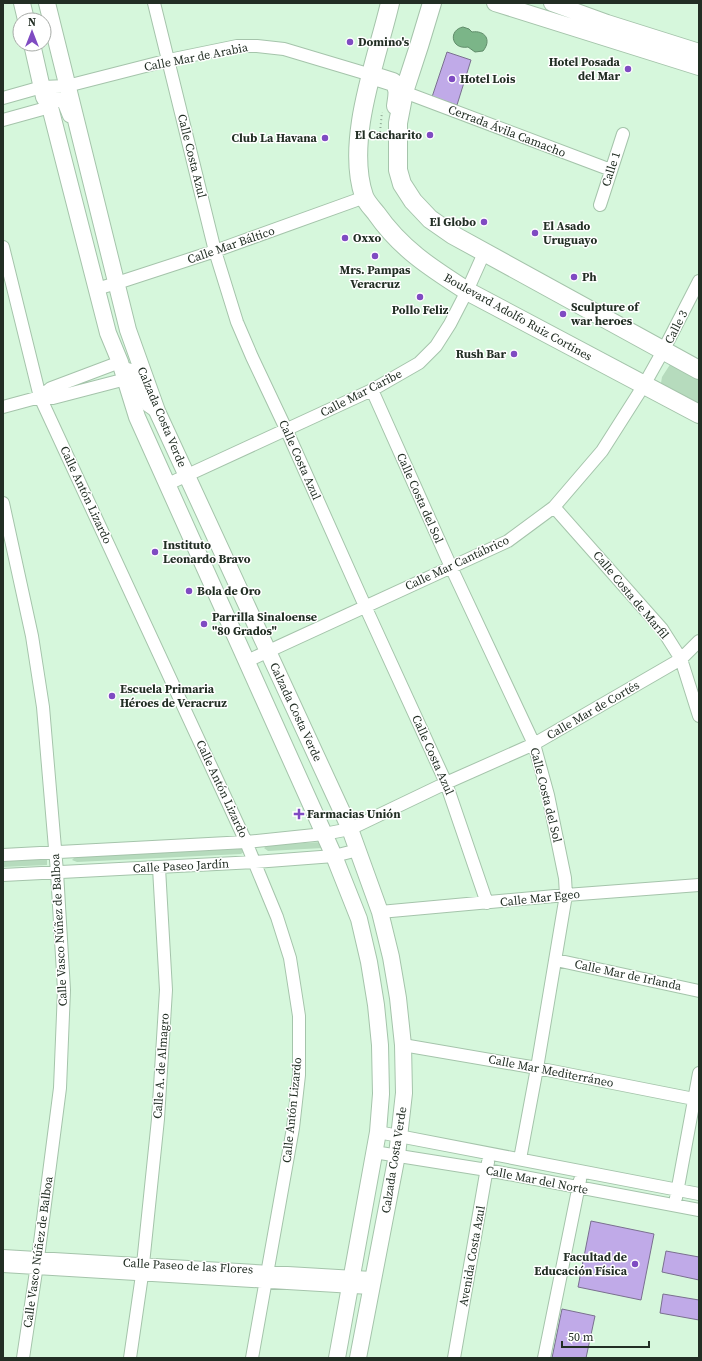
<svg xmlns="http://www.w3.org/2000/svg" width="702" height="1361" font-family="'Source Serif 4',serif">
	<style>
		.green { fill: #b6dbbd }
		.water { fill: #7bb588; stroke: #608c6a }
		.building { fill: #c0aae8; stroke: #7a708f }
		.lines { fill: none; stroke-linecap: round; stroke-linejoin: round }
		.street-casing { stroke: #a5c4ab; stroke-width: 14 }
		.secondary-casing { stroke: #a5c4ab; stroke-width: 18 }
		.primary-casing { stroke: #a5c4ab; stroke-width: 20 }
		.path { stroke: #91ab96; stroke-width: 2; stroke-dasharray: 1 3; stroke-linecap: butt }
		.street { stroke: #fff; stroke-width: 12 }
		.secondary { stroke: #fff; stroke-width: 16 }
		.primary { stroke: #fff; stroke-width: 18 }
		.poi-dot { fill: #7f4bc2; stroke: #fff; stroke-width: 1.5 }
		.labels { text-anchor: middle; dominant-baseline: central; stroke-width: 3; stroke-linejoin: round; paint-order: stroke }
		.poi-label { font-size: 12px; font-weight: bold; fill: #222e24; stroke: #fff; text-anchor: start }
		.street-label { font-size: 12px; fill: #222e24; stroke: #fff }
	</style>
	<rect width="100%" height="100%" fill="#d6f7dc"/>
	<!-- green -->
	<path class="green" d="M671 363 699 378V405L661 383 662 377Z
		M322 842 323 848 268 851 264 848 268 845Z
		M241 848 245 851 241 854 77 862 72 860 76 856Z
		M47 858V865L3 867V860Z"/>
	<!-- water -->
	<path class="water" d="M463 27 469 29 472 32C485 30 492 40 483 51L475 52 468 47C451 50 448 30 463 27Z"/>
	<!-- building -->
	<path class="building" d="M447 52 471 60 457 105 432 97Z
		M591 1221 654 1234 641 1300 578 1287Z
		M666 1251 699 1257V1280L662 1272Z
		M663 1294 699 1300V1320L660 1313Z
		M562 1309 595 1316 586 1358H552Z"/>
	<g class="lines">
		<defs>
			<path id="street" d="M154 3 215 251 237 322 252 357 286 429 365 606 446 783 487 903
				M42 87 63 101 69 116
				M404 92 611 170
				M3 98 42 87 67 86 169 60 237 46H257L284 49 371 75
				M3 120 50 107 55 101
				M600 205 623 134
				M3 247 40 397 246 842 277 917 290 958 299 1016V1075L293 1128 252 1358
				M96 289 117 283 215 251 365 197
				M372 390 451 567 534 744 548 795 565 878 566 895 537 1068 520 1159
				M40 397 51 388 120 362 124 368 131 370 133 374 147 405 154 410
				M3 407 40 397 53 398 126 379
				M168 484 372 390 419 363 436 346 450 324 467 291 484 253
				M3 503 32 636 43 707 57 872 64 990 60 1088 38 1258 23 1358
				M554 507 662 629 681 659 699 716
				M247 661 508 541 554 507 602 451 644 385 663 351 699 281
				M3 855 246 842 324 834 350 829 446 783 534 744 681 659 699 641
				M3 875 255 862 334 856 358 850
				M380 912 566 895 699 885
				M556 960 699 991
				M403 1045 537 1068 699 1100
				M378 1132 699 1194
				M374 1152 487 1170 699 1210
				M676 1198 699 1073
				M3 1256 372 1278
				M143 1264 158 1119 166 990 159 868
				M3 1266 370 1288
				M130 1358 142 1275
				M454 1358 488 1162
				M544 1358 580 1180"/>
			<path id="secondary" d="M22 3 26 20
				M47 3 128 330 157 411 350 829 380 912 391 957 398 998 403 1045 404 1093 397 1155 358 1358
				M495 3 699 67
				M552 3 607 23 699 52
				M32 44 44 97 50 107 108 333 120 362 137 417 334 856 359 919 369 962 376 1005 380 1045 381 1094 378 1132 337 1358"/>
			<path id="primary" d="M390 3C377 59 345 140 364 196 366 202 372 208 376 213 401 249 431 268 467 291L699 414
				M432 3 419 46 404 92 398 123V170L402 184 413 201 430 219 453 235 699 370
				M371 75 393 82C400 89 397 97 396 106"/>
		</defs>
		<!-- street casing -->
		<use href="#street" class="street-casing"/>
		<!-- secondary casing -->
		<use href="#secondary" class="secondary-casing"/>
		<!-- primary casing -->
		<use href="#primary" class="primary-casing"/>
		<!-- path -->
		<path class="path" d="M380 132 382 112"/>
		<!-- street -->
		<use href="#street" class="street"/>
		<!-- secondary -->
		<use href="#secondary" class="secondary"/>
		<!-- primary -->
		<use href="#primary" class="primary"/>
	</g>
	<!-- markers -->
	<g class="poi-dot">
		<circle cx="350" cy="42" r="4"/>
		<circle cx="628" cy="69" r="4"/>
		<circle cx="452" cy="79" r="4"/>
		<circle cx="430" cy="135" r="4"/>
		<circle cx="325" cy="138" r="4"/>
		<circle cx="484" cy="222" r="4"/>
		<circle cx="535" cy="233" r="4"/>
		<circle cx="345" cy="238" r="4"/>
		<circle cx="375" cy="256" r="4"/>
		<circle cx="574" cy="277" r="4"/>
		<circle cx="420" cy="297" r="4"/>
		<circle cx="563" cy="314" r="4"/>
		<circle cx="514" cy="354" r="4"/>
		<circle cx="155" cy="552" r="4"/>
		<circle cx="189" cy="591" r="4"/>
		<circle cx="204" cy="624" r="4"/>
		<circle cx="112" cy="696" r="4"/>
		<path d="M297 808h4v4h4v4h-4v4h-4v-4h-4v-4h4z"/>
		<circle cx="635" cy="1264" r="4"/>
	</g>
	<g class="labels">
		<!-- poi labels -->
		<g class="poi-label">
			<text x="358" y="42">Domino's</text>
			<text x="620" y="62" text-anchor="end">Hotel Posada<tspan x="620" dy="14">del Mar</tspan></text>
			<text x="460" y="79">Hotel Lois</text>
			<text x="422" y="135" text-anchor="end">El Cacharito</text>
			<text x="317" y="138" text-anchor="end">Club La Havana</text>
			<text x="476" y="222" text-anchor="end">El Globo</text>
			<text x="543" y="226">El Asado<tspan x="543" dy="14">Uruguayo</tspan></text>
			<text x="353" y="238">Oxxo</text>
			<text x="375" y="270" text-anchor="middle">Mrs. Pampas<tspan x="375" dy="14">Veracruz</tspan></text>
			<text x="582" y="277">Ph</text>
			<text x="571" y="307">Sculpture of<tspan x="571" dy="14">war heroes</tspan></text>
			<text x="420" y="310" text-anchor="middle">Pollo Feliz</text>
			<text x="506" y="354" text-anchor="end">Rush Bar</text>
			<text x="163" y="545">Instituto<tspan x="163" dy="14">Leonardo Bravo</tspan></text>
			<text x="197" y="591">Bola de Oro</text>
			<text x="212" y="617">Parrilla Sinaloense<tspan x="212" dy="14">"80 Grados"</tspan></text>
			<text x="120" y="689">Escuela Primaria<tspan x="120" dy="14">Héroes de Veracruz</tspan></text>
			<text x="307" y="814">Farmacias Unión</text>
			<text x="627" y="1257" text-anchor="end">Facultad de<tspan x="627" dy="14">Educación Física</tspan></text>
		</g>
		<!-- street labels -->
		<g class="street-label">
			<text transform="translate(196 57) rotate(-11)">Calle Mar de Arabia</text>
			<text transform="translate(507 131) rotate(21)">Cerrada Ávila Camacho</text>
			<text transform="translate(192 156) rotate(76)">Calle Costa Azul</text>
			<text transform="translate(611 169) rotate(-72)">Calle 1</text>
			<text transform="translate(231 245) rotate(-19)">Calle Mar Báltico</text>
			<text transform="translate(518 317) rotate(29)">Boulevard Adolfo Ruiz Cortines</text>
			<text transform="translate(676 327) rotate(-63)">Calle 3</text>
			<text transform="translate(361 393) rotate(-27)">Calle Mar Caribe</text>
			<text transform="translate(162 417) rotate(67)">Calzada Costa Verde</text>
			<text transform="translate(300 460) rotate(66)">Calle Costa Azul</text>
			<text transform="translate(86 495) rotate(65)">Calle Antón Lizardo</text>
			<text transform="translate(420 498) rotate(66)">Calle Costa del Sol</text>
			<text transform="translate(457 563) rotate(-25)">Calle Mar Cantábrico</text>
			<text transform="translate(631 595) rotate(50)">Calle Costa de Marfil</text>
			<text transform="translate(593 710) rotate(-30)">Calle Mar de Cortés</text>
			<text transform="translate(296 712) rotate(65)">Calzada Costa Verde</text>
			<text transform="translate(433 755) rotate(66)">Calle Costa Azul</text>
			<text transform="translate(222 789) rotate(65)">Calle Antón Lizardo</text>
			<text transform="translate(546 795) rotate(76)">Calle Costa del Sol</text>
			<text transform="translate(181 866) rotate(-3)">Calle Paseo Jardín</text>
			<text transform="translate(540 898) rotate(-6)">Calle Mar Egeo</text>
			<text transform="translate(59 930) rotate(-93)">Calle Vasco Núñez de Balboa</text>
			<text transform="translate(628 975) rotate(12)">Calle Mar de Irlanda</text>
			<text transform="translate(161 1066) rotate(-86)">Calle A. de Almagro</text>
			<text transform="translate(551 1071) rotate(11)">Calle Mar Mediterráneo</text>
			<text transform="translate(292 1110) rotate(-84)">Calle Antón Lizardo</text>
			<text transform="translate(394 1160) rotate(-81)">Calzada Costa Verde</text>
			<text transform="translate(537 1180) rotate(11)">Calle Mar del Norte</text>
			<text transform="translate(38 1252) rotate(-82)">Calle Vasco Núñez de Balboa</text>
			<text transform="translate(472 1256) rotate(-80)">Avenida Costa Azul</text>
			<text transform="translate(188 1266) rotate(3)">Calle Paseo de las Flores</text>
		</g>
	</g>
	<!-- border -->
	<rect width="702" height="1361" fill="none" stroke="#222e24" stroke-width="8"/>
	<!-- north arrow -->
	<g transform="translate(32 32)"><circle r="19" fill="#ffffff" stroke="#a7aba7"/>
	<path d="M0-3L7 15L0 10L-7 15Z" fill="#7f4bc2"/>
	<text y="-6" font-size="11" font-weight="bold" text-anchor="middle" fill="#222e24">N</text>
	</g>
	<!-- scale -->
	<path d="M562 1341v6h87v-6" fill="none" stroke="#222e24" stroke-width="2"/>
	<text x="568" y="1341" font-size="12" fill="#222e24" stroke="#ffffff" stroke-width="3" paint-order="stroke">50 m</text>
</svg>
